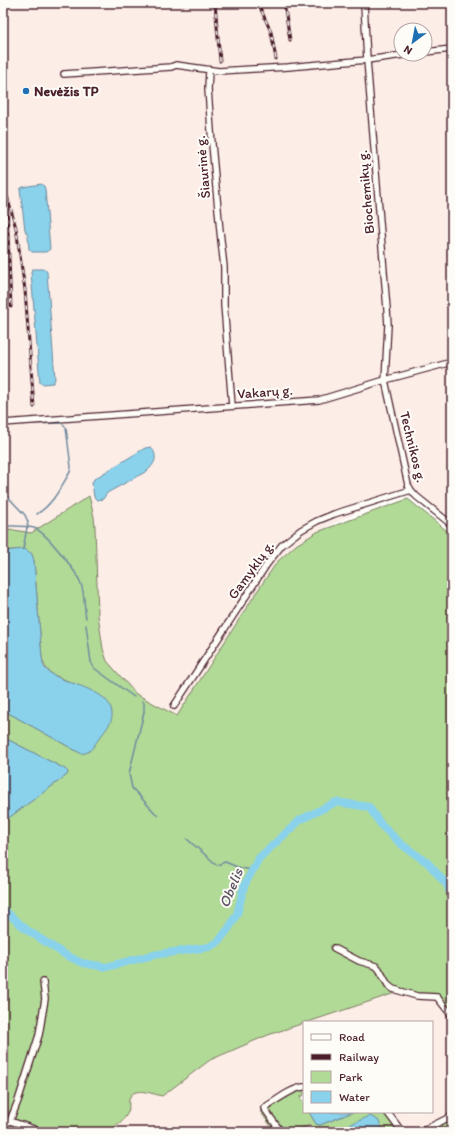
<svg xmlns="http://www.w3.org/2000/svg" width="455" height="1135" font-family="Itim,sans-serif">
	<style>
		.built { fill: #fcede7; fill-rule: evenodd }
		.green { fill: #b1da97; stroke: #7e7c61 }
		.water { fill: #8ad2eb; stroke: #708a9e }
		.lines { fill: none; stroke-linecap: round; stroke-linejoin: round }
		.stream { stroke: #708a9e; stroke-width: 1.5 }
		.river { stroke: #8ad2eb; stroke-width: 8 }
		.minor-casing { stroke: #4a1f2b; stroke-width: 8 }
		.minor { stroke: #fdfcf7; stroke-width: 5.5 }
		.rail-casing { stroke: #4a1f2b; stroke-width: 3 }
		.rail { stroke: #fdfcf7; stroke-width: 1.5; stroke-dasharray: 4.5; stroke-linecap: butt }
		.poi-dot { fill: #1f6fb2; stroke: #fdfcf7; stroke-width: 1.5 }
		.labels { text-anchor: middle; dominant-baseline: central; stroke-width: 4; stroke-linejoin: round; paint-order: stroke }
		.poi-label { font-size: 14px; font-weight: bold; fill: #4a1f2b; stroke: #fdfcf7; text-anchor: start }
		.street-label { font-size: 14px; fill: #4a1f2b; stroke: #fdfcf7 }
		.water-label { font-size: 15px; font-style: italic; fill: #5d5565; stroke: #fdfcf7 }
	</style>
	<rect width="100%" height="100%" fill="#fdfcf7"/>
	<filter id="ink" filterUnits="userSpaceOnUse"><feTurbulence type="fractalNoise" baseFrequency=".025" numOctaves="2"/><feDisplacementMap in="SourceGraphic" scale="8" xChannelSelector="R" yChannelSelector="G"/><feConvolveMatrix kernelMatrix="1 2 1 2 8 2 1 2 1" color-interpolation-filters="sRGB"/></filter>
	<g filter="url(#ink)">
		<!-- built -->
		<path class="built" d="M3 3H452V521L418 493 414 487H404L400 491 317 532 296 545 277 562 258 590 177 716 136 694 107 661 103 649 98 615 95 527 94 517 88 496 31 533 3 528ZM401 30H425V54H401Z
			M393 989 437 997 452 1016V1119L428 1132H397L385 1112H432V1022H308L395 993Z
			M304 1023V1087L260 1111 275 1132H113L110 1130 125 1118 129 1111 128 1102 130 1097 134 1093 139 1091 162 1096 210 1060 268 1035Z
			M310 1125 315 1132H297V1130Z"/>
		<!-- green -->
		<path class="green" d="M89 496 94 517 95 527 98 615 103 649 107 661 136 694 177 716 258 590 277 562 296 545 317 532 408 499 452 535V1016L439 999 393 989 395 993 308 1022H304V1023L268 1035 210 1060 162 1096C152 1094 132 1085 129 1100 128 1104 130 1109 128 1112 125 1120 116 1125 111 1130L113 1132H3V1125L10 1121 7 1106 3 1102V822L67 775 68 772 65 769 3 737V710L80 753 68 681C54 675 46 674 42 658L34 561 25 549 3 551V528L31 533Z
			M304 1087V1095L300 1097 304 1104V1112H309L316 1124 320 1125 353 1112H385L397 1132H384L381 1126 332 1132H315L310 1125 297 1130V1132H275L260 1111 292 1091Z
			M452 1119V1132H428Z"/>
		<!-- water -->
		<path class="water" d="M41 184 44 186 45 189 50 249 46 252H32L29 249 28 236 25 230 20 189 23 187Z
			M32 269H45L47 272 55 379 53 383 42 384 40 383 31 272Z
			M151 447C158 456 156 463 147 471L107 493 103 499 97 500 94 497 92 483 94 479 145 448Z
			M25 549 32 554 34 561 42 658C43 661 43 665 44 667 56 685 112 686 112 714 113 723 103 733 98 740 93 747 89 755 80 753L3 710V551Z
			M3 737 65 769 68 772 67 775 3 822Z
			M309 1112H353L320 1125 316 1124Z
			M370 1116 378 1120 384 1132H332Z"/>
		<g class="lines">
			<!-- stream -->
			<path class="stream" d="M32 424 61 423 64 425 66 428 71 467 70 472C61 487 53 504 37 514
				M6 495 25 515 28 522 23 549
				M3 526C13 526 24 525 34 528 46 532 77 572 81 584 85 594 84 608 86 618
				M86 625 91 662 94 668 134 697
				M142 701 144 703V712L129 774 132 788 158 816
				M187 839 217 865 225 862 240 868 253 870"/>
			<!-- river -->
			<path class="river" d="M3 909 27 930 64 954 82 963 106 967 153 955 209 947 218 942 229 928 237 914 244 886 259 858 300 820 336 802 369 807 382 826 401 844 428 863 447 885 452 897"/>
			<defs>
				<path id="minor" d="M364 3 367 60 387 309 388 325 385 380 408 485 411 490 416 496 452 525
					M425 52 452 49
					M209 70 208 89 212 144 220 231 224 267V305L232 406
					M64 74 171 67 176 65 219 71 288 67 367 60 410 54
					M3 133H4
					M3 423 319 400 385 380 452 362
					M174 706 267 564 282 545 292 537 301 530 317 521 334 514 411 490
					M334 948 359 961 376 966 379 969 388 985 393 989 417 996 437 997 452 1016
					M387 1112 402 1132
					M10 1121 34 1129 38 1132
					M3 1125 10 1121 18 1101 39 1035 45 999 43 982
					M281 1132 264 1108C274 1102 293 1087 304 1087
					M420 1132 452 1116"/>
			</defs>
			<!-- minor casing -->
			<use href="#minor" class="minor-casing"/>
			<!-- minor -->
			<use href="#minor" class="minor"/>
			<defs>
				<path id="rail" d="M215 3 220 61
					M258 3 271 32 276 59
					M284 3 290 40
					M3 182 16 228 25 290 34 407
					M7 209 11 307"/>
			</defs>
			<!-- rail casing -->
			<use href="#rail" class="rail-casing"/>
			<!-- rail -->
			<use href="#rail" class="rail"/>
		</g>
	</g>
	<!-- markers -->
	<circle class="poi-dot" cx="26" cy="91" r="4"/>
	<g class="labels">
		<!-- poi labels -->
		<g class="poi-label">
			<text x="34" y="91">Nevėžis TP</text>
		</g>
		<!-- street labels -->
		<g class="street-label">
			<text transform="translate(203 167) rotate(-95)">Šiaurinė g.</text>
			<text transform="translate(366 192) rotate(-95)">Biochemikų g.</text>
			<text transform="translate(265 392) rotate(-4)">Vakarų g.</text>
			<text transform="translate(413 447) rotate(76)">Technikos g.</text>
			<text transform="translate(251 570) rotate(-54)">Gamyklų g.</text>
		</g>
		<!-- water labels -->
		<g class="water-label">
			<text transform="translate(231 888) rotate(-68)">Obelis</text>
		</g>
	</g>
	<!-- margin -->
	<rect width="455" height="1135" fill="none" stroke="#fdfcf7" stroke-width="16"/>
	<rect x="8" y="8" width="439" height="1119" fill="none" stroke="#4a1f2b" stroke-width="1.5" filter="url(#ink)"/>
	<!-- legend -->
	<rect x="303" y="1021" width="130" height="92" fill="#fdfcf7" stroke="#b5a4a5"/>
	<rect x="311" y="1034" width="20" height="6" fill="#fdfcf7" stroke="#b5a4a5"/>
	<text x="339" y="1041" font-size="12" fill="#4a1f2b">Road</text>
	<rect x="311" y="1054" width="20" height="6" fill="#4a1f2b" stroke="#b5a4a5"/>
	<text x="339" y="1061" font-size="12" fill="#4a1f2b">Railway</text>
	<rect x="311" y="1071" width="20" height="12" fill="#b1da97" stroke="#b5a4a5"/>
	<text x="339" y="1081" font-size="12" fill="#4a1f2b">Park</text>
	<rect x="311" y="1091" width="20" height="12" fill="#8ad2eb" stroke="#b5a4a5"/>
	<text x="339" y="1101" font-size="12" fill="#4a1f2b">Water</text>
	<!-- north arrow -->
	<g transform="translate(413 42) rotate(212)"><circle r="19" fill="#fdfcf7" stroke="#b5a4a5"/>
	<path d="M0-3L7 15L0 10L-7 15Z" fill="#1f6fb2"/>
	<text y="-6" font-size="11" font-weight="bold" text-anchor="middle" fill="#4a1f2b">N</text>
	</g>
</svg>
